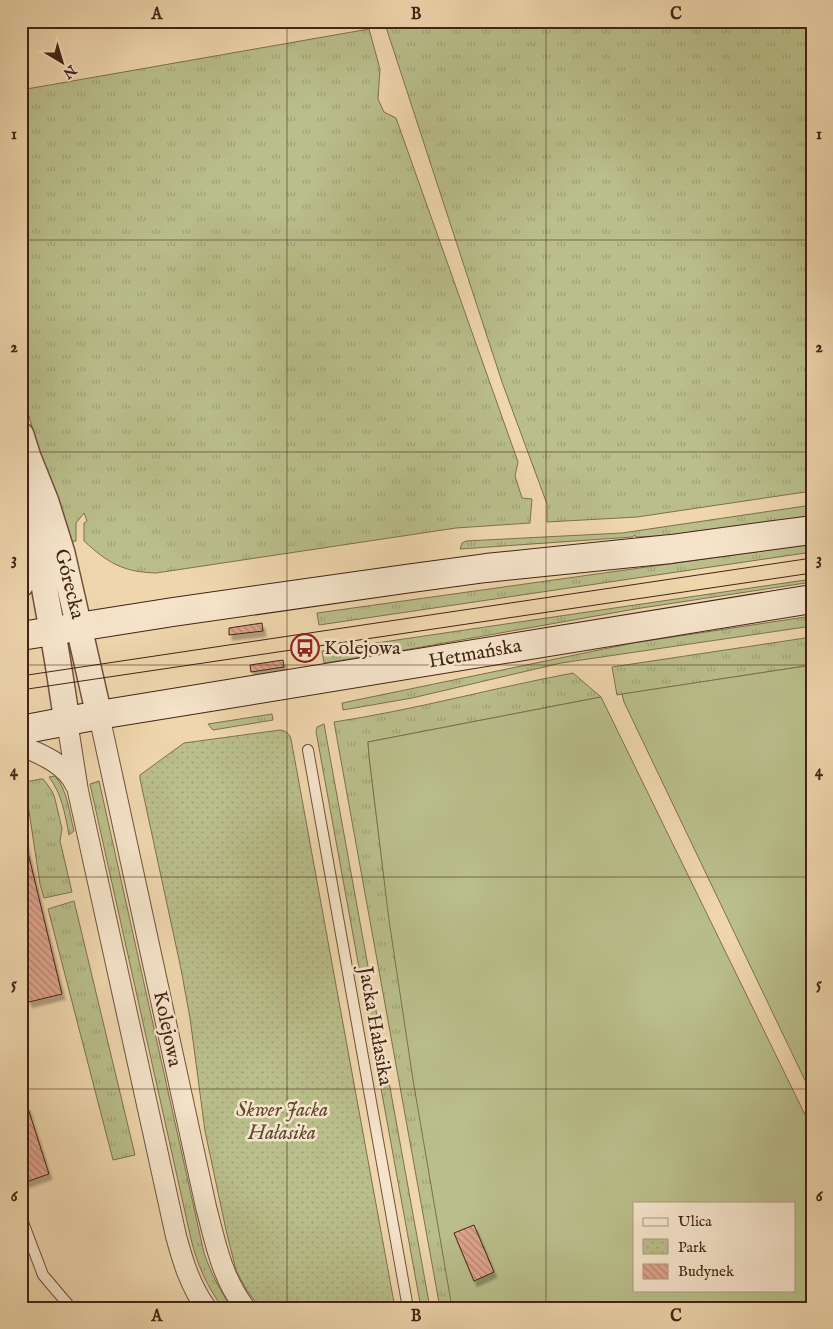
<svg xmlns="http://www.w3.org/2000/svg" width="833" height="1329" font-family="'IM FELL English',serif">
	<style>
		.grass { fill: url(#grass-tufts); stroke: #7e7050 }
		.park { fill: url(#park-dots); stroke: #7e7050 }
		.garden { fill: #b9be8a; stroke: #7e7050; fill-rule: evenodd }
		.building { fill: url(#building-back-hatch); stroke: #442315; filter: url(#shadow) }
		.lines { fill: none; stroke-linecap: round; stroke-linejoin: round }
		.service-casing { stroke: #6f503b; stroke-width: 12 }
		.minor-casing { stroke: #6f503b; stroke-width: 22 }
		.tertiary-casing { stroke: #6f503b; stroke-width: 28 }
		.secondary-casing { stroke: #442315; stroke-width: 30 }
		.service { stroke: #f5e4ca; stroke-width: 10 }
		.minor { stroke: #f5e4ca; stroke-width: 20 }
		.tertiary { stroke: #f5e4ca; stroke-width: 25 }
		.secondary { stroke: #f5e4ca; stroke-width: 28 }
		.tram { stroke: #442315; stroke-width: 1 }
		.grid { fill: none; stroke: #442315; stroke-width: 1; stroke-opacity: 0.55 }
		.labels { text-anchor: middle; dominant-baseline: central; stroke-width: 5; stroke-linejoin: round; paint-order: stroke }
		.street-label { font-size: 20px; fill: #442315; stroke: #f5e4ca }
		.poi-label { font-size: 20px; fill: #442315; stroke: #f5e4ca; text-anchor: start }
		.park-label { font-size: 20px; font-style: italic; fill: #614a32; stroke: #f5e4ca }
		.neatline { fill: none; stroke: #442315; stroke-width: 2 }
		.grid-label { font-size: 16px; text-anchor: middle; font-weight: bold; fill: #442315 }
	</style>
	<defs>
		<pattern id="grass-tufts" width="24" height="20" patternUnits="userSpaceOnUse" patternTransform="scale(1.25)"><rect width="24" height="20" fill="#b9be8a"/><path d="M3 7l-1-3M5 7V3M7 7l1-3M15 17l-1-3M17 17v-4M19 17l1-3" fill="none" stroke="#a0a376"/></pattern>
		<pattern id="park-dots" width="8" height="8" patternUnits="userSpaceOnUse" patternTransform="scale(1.25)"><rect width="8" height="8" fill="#b9be8a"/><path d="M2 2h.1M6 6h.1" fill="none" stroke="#a0a376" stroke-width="1.8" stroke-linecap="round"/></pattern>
		<pattern id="building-back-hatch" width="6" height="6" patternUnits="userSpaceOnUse" patternTransform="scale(1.25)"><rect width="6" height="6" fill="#dda48d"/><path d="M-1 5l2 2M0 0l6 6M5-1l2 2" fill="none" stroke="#b58572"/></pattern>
		<filter id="shadow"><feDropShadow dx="3" dy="5.5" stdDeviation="1" flood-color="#0004"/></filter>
	</defs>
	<rect width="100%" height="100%" fill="#efd6ad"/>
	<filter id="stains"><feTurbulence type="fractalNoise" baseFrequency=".004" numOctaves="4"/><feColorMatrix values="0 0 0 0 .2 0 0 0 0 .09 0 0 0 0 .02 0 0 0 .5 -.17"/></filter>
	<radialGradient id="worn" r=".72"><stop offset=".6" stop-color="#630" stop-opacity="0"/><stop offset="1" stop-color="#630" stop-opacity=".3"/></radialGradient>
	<!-- grass -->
	<path class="grass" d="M384 21H812V491L637 517 547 522V504L502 382Z
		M369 29 380 69 378 99 384 112 396 118 518 462 515 476 522 498 532 499 530 523 456 528 156 573C123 572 108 563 84 541V523L87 521 84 513 76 523V541L67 542 21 390V90Z
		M812 505V517L681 535 636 537 635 535 632 537 460 549 462 543 466 541 622 533Z
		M812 544V552L319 625 317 613Z
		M812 579V582L635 609 399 651 324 663 322 651Z
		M812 616V626L561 663 412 698 343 710 342 703 633 643Z
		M812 637V665L617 695 612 667Z
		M573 673 601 697 368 742 369 756 384 877 453 1308H440L334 722C414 710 493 688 573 673Z
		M272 714 273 720 213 730 208 724Z
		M324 724 430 1308H421L319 748 316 731 317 727Z
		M55 776C68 791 69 812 74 831L69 835C65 814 62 794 49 777Z
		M40 779H43L47 784 53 793 55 799 62 829 60 841 72 892 44 898 40 884 27 798 21 799V783Z
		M99 781 204 1253C211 1273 220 1291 232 1308H223C207 1287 197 1264 191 1239L90 784Z
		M74 901 135 1155 113 1160 48 909Z"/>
	<!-- park -->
	<path class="park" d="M280 730C286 731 289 733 291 739L395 1308H260L246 1289 236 1270 226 1230 205 1131 190 1018 181 969 140 779V775L184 743Z"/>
	<!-- garden -->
	<path class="garden" d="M812 665V1095L624 702 622 694Z
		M601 697 812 1129V1308H452L413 1080 389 920 369 756 368 742ZM634 1203H794V1290H634Z"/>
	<!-- building -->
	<path class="building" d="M262 623 263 631 229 635V628Z
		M283 660 284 667 251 672 250 665Z
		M24 836 62 994 29 1002 21 972V837Z
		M27 1105 49 1174 26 1182 21 1167V1106Z
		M474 1225 494 1272 474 1281 454 1233Z"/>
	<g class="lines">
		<defs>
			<path id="service" d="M308 750 408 1308
				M21 1217 43 1275 71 1308"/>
			<path id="minor" d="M99 715 206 1207C216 1244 221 1276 245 1308
				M67 721 78 791 176 1236C183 1262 190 1285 206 1308
				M21 746C42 754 67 765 76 786"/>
			<path id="tertiary" d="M21 435 28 457 46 502 62 553 99 715
				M30 484C34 533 43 581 52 629 58 660 62 690 67 721
				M21 584 38 557"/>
			<path id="secondary" d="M21 636 173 612 405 579 486 568 671 549 812 530
				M21 730 99 715 812 599"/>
		</defs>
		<!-- service casing -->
		<use href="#service" class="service-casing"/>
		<!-- minor casing -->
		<use href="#minor" class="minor-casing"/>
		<!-- tertiary casing -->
		<use href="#tertiary" class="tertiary-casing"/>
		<!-- secondary casing -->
		<use href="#secondary" class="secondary-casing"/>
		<!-- service -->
		<use href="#service" class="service"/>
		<!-- minor -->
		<use href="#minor" class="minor"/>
		<!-- tertiary -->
		<use href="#tertiary" class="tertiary"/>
		<!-- secondary -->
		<use href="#secondary" class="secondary"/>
		<!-- tram -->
		<path class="tram" d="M21 676 812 558
			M21 690 812 573"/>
	</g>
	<!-- grid -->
	<path class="grid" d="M287 21V1308M546 21V1308M21 240H812M21 452H812M21 665H812M21 877H812M21 1089H812"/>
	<!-- icons -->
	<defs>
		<symbol id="bus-ring" viewBox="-11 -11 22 22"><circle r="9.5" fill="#f5e4ca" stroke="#8f2418" stroke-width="1.5"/><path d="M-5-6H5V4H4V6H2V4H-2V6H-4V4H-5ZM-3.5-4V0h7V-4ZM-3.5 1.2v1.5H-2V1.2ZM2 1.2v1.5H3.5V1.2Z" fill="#8f2418"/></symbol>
	</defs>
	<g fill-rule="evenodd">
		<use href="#bus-ring" x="289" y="632" width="32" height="32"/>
	</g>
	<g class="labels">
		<!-- street labels -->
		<g class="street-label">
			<text transform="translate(69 584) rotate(76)">Górecka</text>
			<text transform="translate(475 654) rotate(-10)">Hetmańska</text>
			<text transform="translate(375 1026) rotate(80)">Jacka Hałasika</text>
			<text transform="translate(167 1029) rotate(78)">Kolejowa</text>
		</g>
		<!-- poi labels -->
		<g class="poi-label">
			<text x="324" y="648">Kolejowa</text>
		</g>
		<!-- park labels -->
		<g class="park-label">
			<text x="282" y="1110">Skwer Jacka<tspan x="282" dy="23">Hałasika</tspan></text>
		</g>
	</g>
	<!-- margin -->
	<rect width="833" height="1329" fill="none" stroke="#efd6ad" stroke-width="55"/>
	<!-- legend -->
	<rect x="633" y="1202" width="162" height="90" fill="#f5e4ca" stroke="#ae9782"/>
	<rect x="643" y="1218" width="25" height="8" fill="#f5e4ca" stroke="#ae9782"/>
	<text x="678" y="1226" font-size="15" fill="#442315">Ulica</text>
	<rect x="643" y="1239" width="25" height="15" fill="url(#park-dots)" stroke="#ae9782"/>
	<text x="678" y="1252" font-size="15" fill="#442315">Park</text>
	<rect x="643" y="1264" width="25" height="15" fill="url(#building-back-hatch)" stroke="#ae9782"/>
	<text x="678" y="1276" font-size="15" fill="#442315">Budynek</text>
	<!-- north arrow -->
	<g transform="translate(62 62) rotate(142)" stroke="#f5e4ca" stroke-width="4" paint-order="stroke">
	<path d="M0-4L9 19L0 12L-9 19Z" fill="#442315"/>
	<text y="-8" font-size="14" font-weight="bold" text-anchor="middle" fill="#442315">N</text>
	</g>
	<rect x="28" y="28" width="778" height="1274" class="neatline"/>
	<g class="grid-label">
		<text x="157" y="19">A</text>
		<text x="416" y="19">B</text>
		<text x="676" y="19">C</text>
		<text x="14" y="139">1</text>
		<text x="819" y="139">1</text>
		<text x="14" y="352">2</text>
		<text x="819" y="352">2</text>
		<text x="14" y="564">3</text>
		<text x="819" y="564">3</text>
		<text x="14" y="776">4</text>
		<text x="819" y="776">4</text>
		<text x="14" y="989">5</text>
		<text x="819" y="989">5</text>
		<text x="14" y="1201">6</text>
		<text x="819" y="1201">6</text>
		<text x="157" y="1321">A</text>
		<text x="416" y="1321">B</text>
		<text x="676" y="1321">C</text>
	</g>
	<rect width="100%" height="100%" filter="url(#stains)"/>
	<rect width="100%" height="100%" fill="url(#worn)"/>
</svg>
